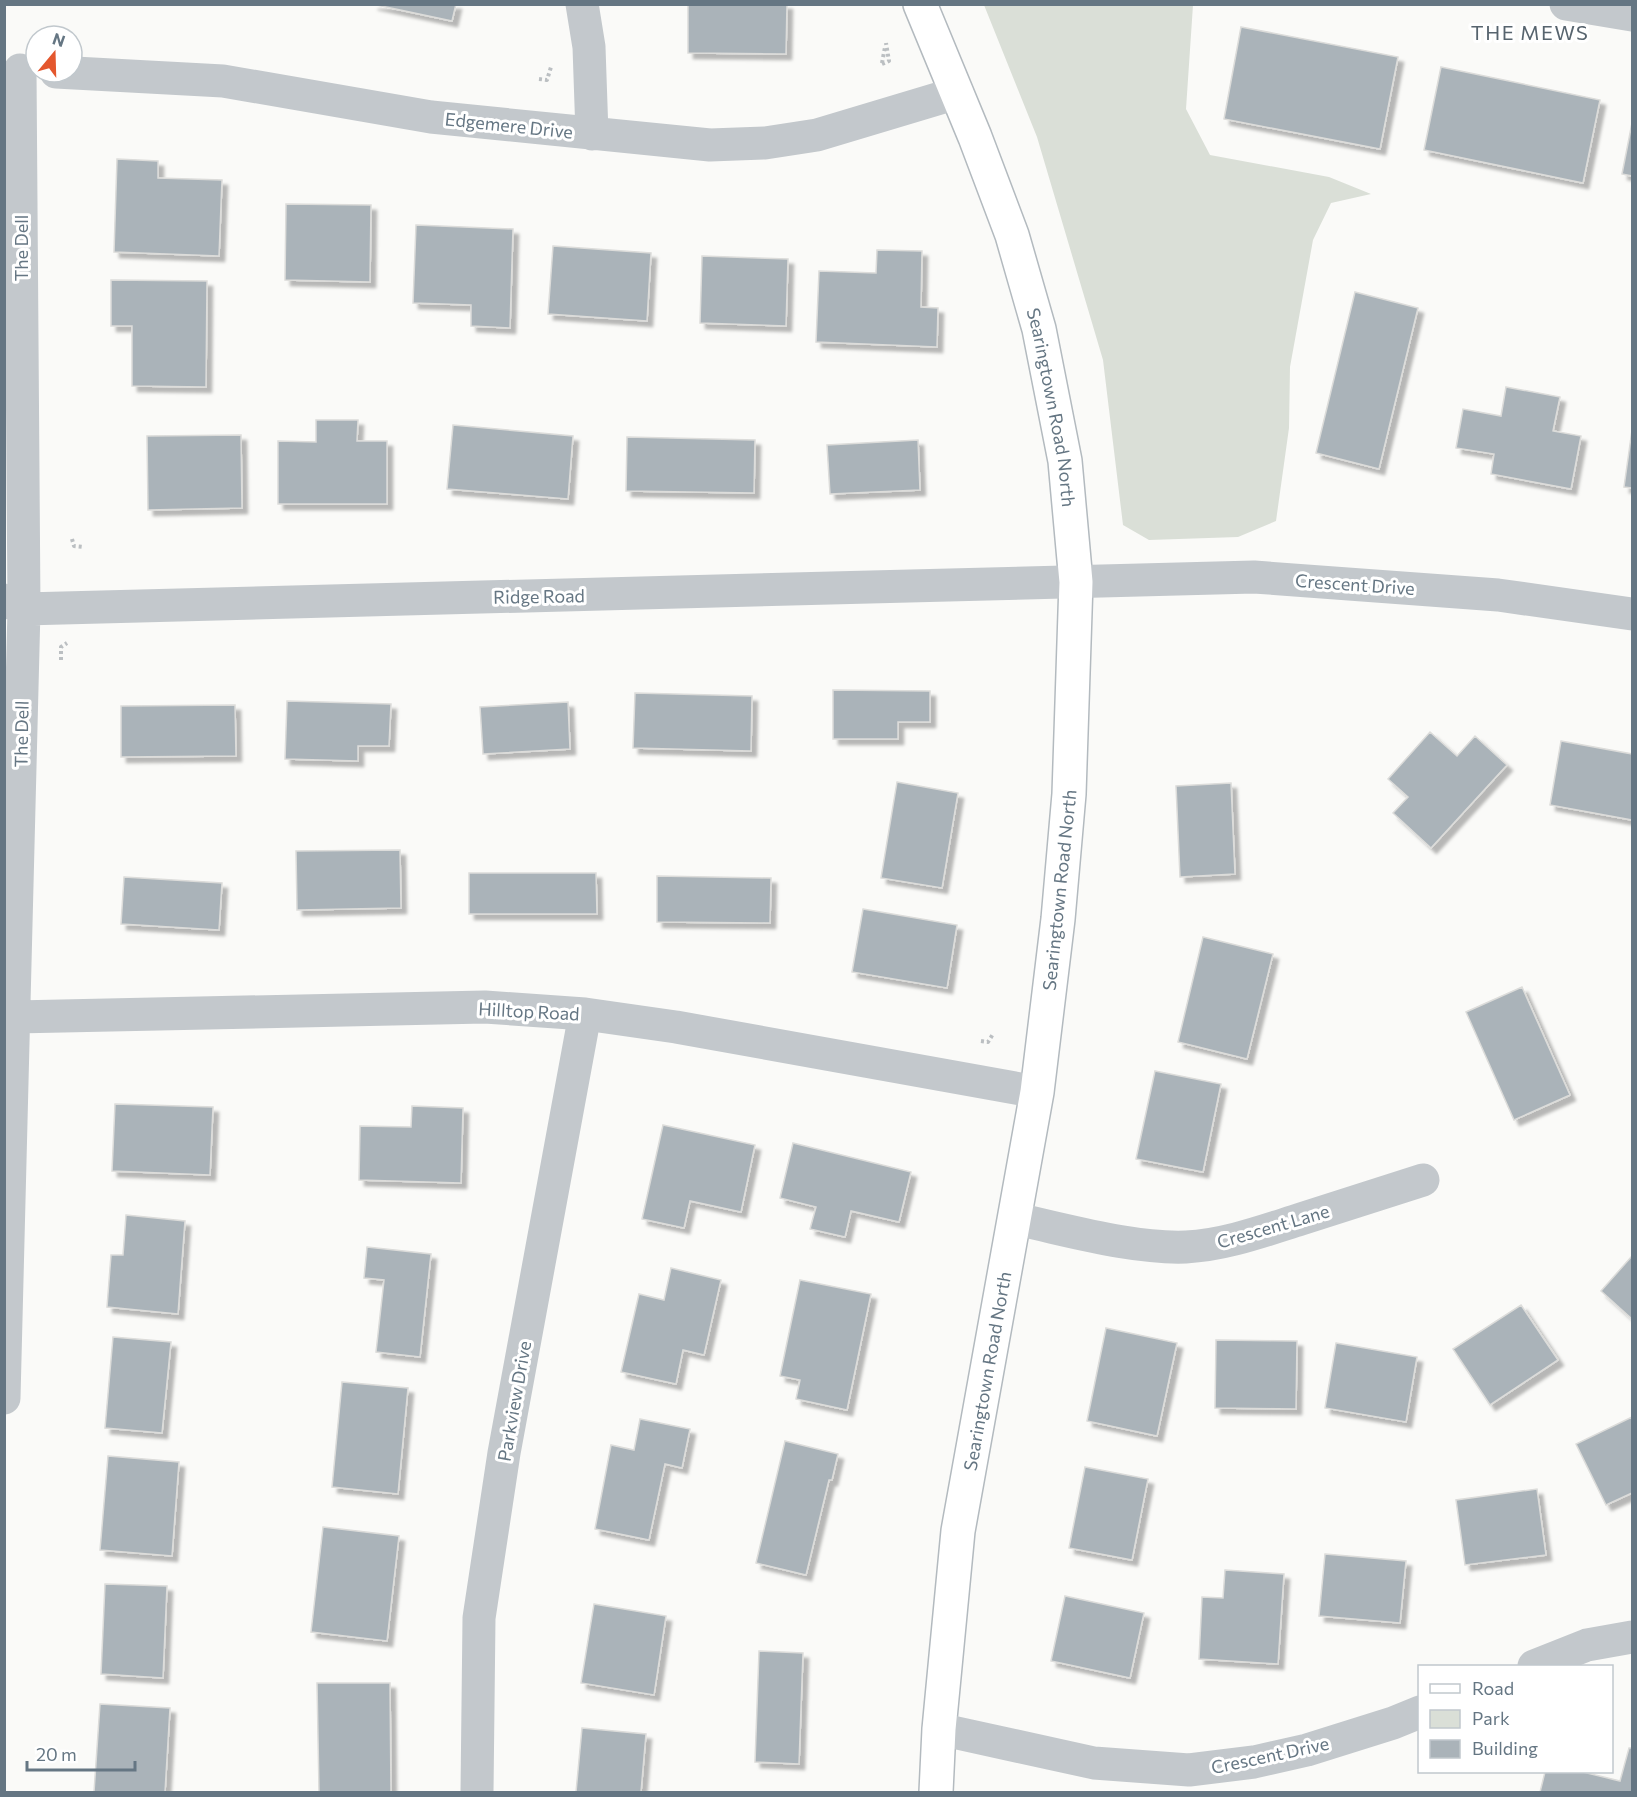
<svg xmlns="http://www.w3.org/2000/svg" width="1637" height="1797" font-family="Commissioner,sans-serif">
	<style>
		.green { fill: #dadfd7 }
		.building { fill: #aab3b9; stroke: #dcdcda; stroke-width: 1.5; filter: url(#shadow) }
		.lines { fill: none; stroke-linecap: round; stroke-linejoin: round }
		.secondary-casing { stroke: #b3babf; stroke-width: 36 }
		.path { stroke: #bbbfc2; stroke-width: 4; stroke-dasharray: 3 3; stroke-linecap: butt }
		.minor { stroke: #c3c8cc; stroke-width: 33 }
		.secondary { stroke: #fff; stroke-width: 33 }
		.labels { text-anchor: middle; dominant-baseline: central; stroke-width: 6; stroke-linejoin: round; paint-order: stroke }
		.street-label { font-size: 18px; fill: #657683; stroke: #fff }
		.neighbourhood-label { font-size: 20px; letter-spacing: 1.5px; fill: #57646e; stroke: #fff }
	</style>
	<defs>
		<filter id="shadow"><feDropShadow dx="5.5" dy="5.5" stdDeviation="1.5" flood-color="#0004"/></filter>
	</defs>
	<rect width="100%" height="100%" fill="#fafaf8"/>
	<!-- green -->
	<path class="green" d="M984 5H1193L1186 109 1210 155 1329 177 1371 194 1331 203 1313 240 1290 367 1289 428 1276 521 1238 537 1149 540 1123 525 1103 360 1037 137Z"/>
	<!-- building -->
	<path class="building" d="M372 4H456L452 21Z
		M688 4H787L786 54 688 53Z
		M1241 27 1398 57 1380 149 1224 119Z
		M1441 67 1600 100 1583 183 1424 150Z
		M1632 123V176L1622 174Z
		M117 159 158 161V178L222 180 219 256 114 252Z
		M286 204 371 205 370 282 285 280Z
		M416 225 513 229 510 328 471 326V305L413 303Z
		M553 246 651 253 647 321 548 314Z
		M877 250 922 251 921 307 938 308 937 347 816 342 819 271 876 273Z
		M702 256 788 259 786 326 700 323Z
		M111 280 207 281 206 387 132 386V326H111Z
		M1355 292 1418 308 1379 469 1316 453Z
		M1506 387 1560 397 1553 431 1581 436 1571 489 1491 474 1494 454 1456 448 1463 409 1501 416Z
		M316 420H358L357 441H387V504H278V441L316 442Z
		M453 425 573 436 568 499 447 489Z
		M1632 430V488L1624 487Z
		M241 435 242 508 148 510 147 436Z
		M627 437 755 440 754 493 626 491Z
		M918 440 920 490 830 494 827 445Z
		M833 690 930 691V722H898V739H833Z
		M635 693 752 696 751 751 633 748Z
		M287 701 391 704 389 746H358V761L285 759Z
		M568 702 570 749 483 754 480 707Z
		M235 705 236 756 121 757V706Z
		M1430 732 1457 756 1475 736 1507 765 1431 848 1393 813 1408 797 1388 779Z
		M1561 741 1632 754V820L1550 805Z
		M897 782 958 793 942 888 881 878Z
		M1231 783 1235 874 1180 877 1176 786Z
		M400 850 401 908 297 910 296 851Z
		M469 873H596L597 914H469Z
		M657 876 771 878 770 923 657 922Z
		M124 877 222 883 219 930 121 924Z
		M863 909 957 925 947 988 852 972Z
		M1203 937 1273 954 1247 1059 1178 1042Z
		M1522 987 1570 1095 1514 1120 1466 1012Z
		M1155 1071 1221 1084 1203 1172 1136 1159Z
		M115 1104 213 1107 210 1175 112 1171Z
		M412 1106 463 1108 461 1183 359 1180 360 1126 411 1127Z
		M663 1125 755 1145 741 1212 690 1201 684 1228 642 1219Z
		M793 1143 911 1172 899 1222 851 1211 845 1237 810 1229 816 1207 780 1198Z
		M126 1215 185 1221 178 1314 107 1307 111 1255H123Z
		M367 1247 431 1254 420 1357 376 1352 384 1280 364 1278Z
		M1632 1256V1319L1601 1291Z
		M671 1268 721 1280 704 1355 683 1350 676 1384 621 1372 639 1294 664 1300Z
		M800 1280 871 1294 847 1410 796 1399 800 1380 780 1376Z
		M1521 1305 1558 1360 1490 1405 1453 1349Z
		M1106 1328 1177 1343 1157 1436 1087 1421Z
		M113 1337 171 1342 162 1433 105 1428Z
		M1216 1340 1297 1341 1296 1409 1215 1408Z
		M1336 1343 1417 1357 1406 1422 1325 1408Z
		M342 1382 408 1388 398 1494 332 1487Z
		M1632 1417V1493L1606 1505 1576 1444Z
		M640 1419 690 1429 682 1468 665 1464 649 1540 595 1529 611 1445 634 1450Z
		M785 1441 838 1454 832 1480H829L806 1575 756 1563Z
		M108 1456 179 1462 172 1556 100 1550Z
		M1085 1467 1148 1479 1132 1560 1069 1548Z
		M1537 1489 1546 1555 1465 1565 1456 1500Z
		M323 1527 399 1536 387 1641 311 1632Z
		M1325 1554 1406 1561 1400 1623 1319 1616Z
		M1225 1570 1284 1574 1278 1664 1199 1659 1202 1597 1223 1598Z
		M105 1584 167 1586 163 1678 101 1674Z
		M1065 1596 1144 1613 1130 1678 1051 1661Z
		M594 1604 666 1616 654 1695 581 1683Z
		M759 1651 803 1653 799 1764 755 1762Z
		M317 1683H390L391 1792H319Z
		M100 1704 170 1708 165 1792H94Z
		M582 1728 646 1734 641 1792H576Z
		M1629 1748H1632V1792H1540L1545 1772H1583L1620 1781Z"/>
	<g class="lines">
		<defs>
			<g id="secondary">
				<path id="s1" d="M920 4 975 137 1012 235 1039 329 1065 461 1076 582 1069 794 1058 919 1037 1092 958 1531 939 1729 936 1792"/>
			</g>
		</defs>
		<!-- secondary casing -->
		<use href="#secondary" class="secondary-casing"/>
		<!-- path -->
		<path class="path" d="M882 63 885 47
			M882 64 889 61 886 43
			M539 79 547 80 551 67
			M72 539 74 546 83 547
			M61 660V647L67 643
			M981 1041 988 1042 993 1034"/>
		<!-- minor -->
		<path class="minor" d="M582 4 589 47 592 134
			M1566 4 1632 15
			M56 72 223 81 431 117 710 145 765 143 817 135 957 93
			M4 600 24 609 1254 577 1498 595 1632 614
			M15 1017 485 1007 585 1014 676 1027 1037 1092
			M1015 1219C1068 1230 1132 1249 1186 1247 1225 1245 1263 1231 1301 1219 1341 1206 1382 1193 1423 1180
			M4 1398 24 609 20 70
			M1534 1666 1587 1645 1632 1637
			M939 1729 1094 1763 1189 1770 1254 1762 1307 1750 1393 1723 1420 1712
			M477 1792 479 1618 504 1453 585 1014"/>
		<!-- secondary -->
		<use href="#secondary" class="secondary"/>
	</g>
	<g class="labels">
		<!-- street labels -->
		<g class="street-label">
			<text transform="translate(509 125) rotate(6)">Edgemere Drive</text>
			<text transform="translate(21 248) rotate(-90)">The Dell</text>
			<text stroke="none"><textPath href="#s1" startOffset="426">Searingtown Road North</textPath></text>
			<text transform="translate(1355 584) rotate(4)">Crescent Drive</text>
			<text transform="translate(539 596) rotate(-1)">Ridge Road</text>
			<text transform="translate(21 734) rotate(-89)">The Dell</text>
			<text transform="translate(1059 890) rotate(-84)">Searingtown Road North</text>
			<text transform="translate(529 1011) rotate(3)">Hilltop Road</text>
			<text transform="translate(1273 1226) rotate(-16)">Crescent Lane</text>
			<text transform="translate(987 1371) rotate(-80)">Searingtown Road North</text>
			<text transform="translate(514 1401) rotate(-80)">Parkview Drive</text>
			<text transform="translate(1270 1755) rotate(-12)">Crescent Drive</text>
		</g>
		<!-- neighbourhood labels -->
		<g class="neighbourhood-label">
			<text x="1530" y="32">THE MEWS</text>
		</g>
	</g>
	<!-- border -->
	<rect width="1637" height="1797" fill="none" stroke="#657683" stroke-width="12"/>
	<!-- legend -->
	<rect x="1418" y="1665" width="195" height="108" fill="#ffffff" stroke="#c1c8cd" stroke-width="1.5"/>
	<rect x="1430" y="1684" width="30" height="9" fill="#ffffff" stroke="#c1c8cd" stroke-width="1.5"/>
	<text x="1472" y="1695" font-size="18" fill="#657683">Road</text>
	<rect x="1430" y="1710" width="30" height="18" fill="#dadfd7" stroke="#c1c8cd" stroke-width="1.5"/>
	<text x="1472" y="1725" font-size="18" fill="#657683">Park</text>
	<rect x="1430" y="1740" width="30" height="18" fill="#aab3b9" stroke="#c1c8cd" stroke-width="1.5"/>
	<text x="1472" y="1755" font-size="18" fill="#657683">Building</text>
	<!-- north arrow -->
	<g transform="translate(54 54) rotate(19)"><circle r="28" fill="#ffffff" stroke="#c1c8cd" stroke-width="1.5"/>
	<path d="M0-4.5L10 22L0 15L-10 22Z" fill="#e4572e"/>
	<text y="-9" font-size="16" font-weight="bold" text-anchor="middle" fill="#657683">N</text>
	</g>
	<!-- scale -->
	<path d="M27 1761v9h108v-9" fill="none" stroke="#657683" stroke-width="3"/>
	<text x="36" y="1761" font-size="18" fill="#657683" stroke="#ffffff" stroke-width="4.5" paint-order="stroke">20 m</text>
</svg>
